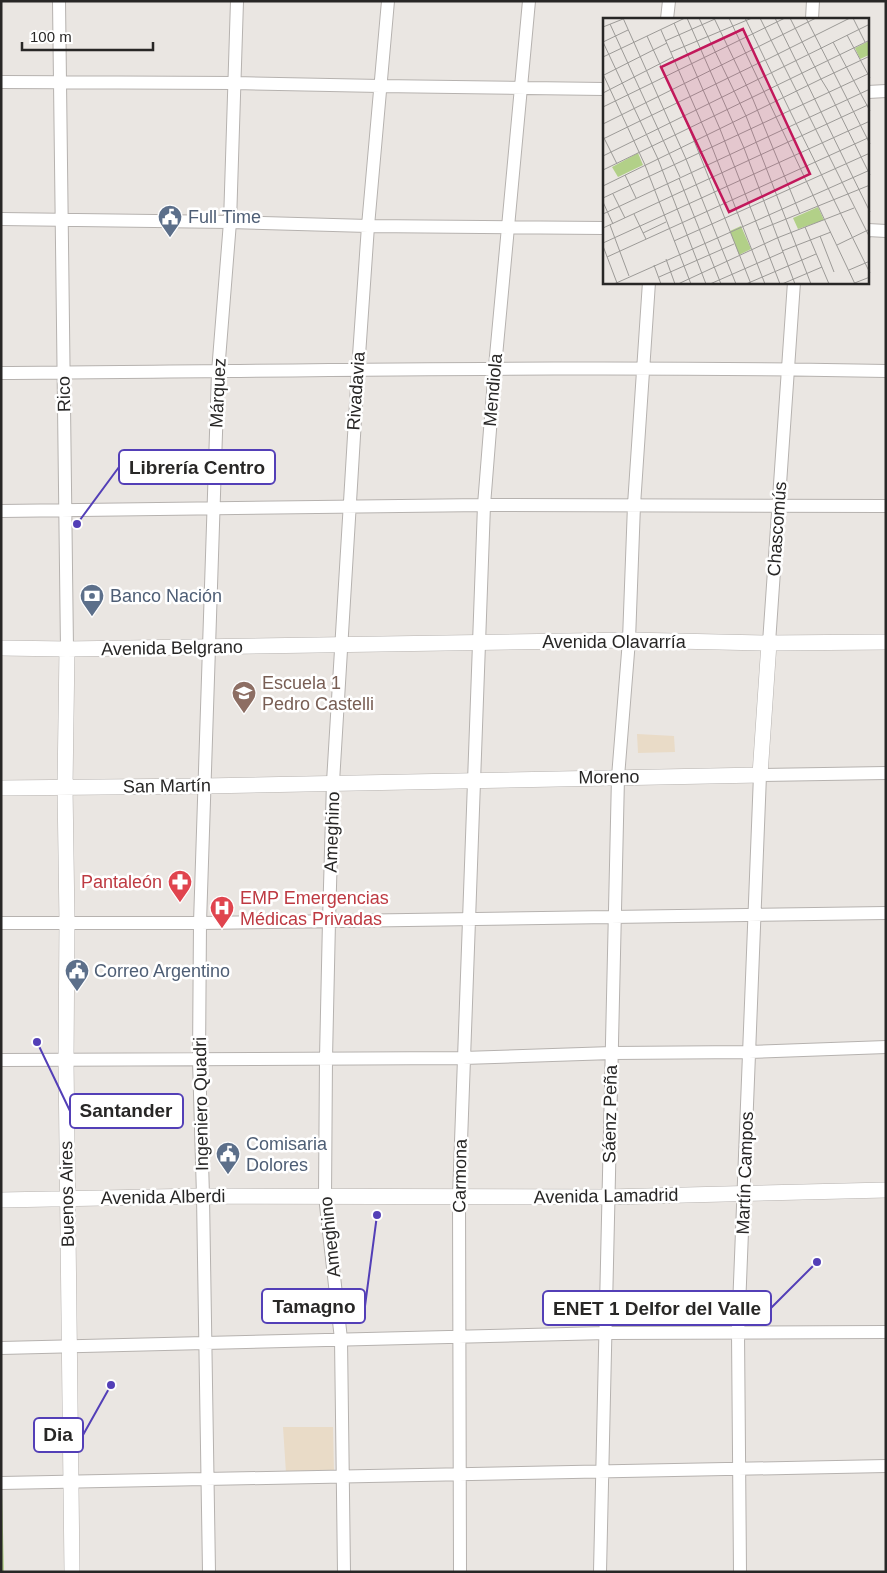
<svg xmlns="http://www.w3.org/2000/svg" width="887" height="1573" font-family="Arial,sans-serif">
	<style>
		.education { fill: #e9dbc7 }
		.green { fill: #b2d088 }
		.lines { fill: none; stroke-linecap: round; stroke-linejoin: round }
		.minor-casing { stroke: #b6b2af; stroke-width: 14 }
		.major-casing { stroke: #b6b2af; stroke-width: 16 }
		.minor { stroke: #fff; stroke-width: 12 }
		.major { stroke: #fff; stroke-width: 15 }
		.labels { text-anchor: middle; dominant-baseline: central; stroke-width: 5; stroke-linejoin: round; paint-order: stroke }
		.service-label { font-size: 18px; fill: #4e5e75; stroke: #fff; text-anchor: start }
		.street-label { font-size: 18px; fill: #282726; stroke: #fff }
		.education-label { font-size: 18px; fill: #785e54; stroke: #fff; text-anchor: start }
		.health-label { font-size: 18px; fill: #be3a42; stroke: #fff; text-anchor: end }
		.inset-road { fill: none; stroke: #9c9a97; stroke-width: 1 }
		.view { fill: #c2185b; fill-opacity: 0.15; stroke: #c2185b; stroke-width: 2.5 }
		.inset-edge { fill: none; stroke: #282726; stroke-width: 2.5 }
		.leader { fill: none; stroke: #533fb7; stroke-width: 2 }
		.callout-dot { fill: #533fb7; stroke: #fff; stroke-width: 2 }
		.callout { fill: #fff; stroke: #533fb7; stroke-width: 2 }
		.callout-label { font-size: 19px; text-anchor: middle; font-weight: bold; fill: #282726 }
	</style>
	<rect width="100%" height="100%" fill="#eae6e2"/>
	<!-- education -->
	<path class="education" d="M637 734 674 736 675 752 638 753Z
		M283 1427H333L334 1473H286Z"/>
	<!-- green -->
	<path class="green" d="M1 1492H2L4 1572H1Z"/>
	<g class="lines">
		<defs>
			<path id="minor" d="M59 1 67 649
				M667 19 669 1
				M812 19 813 1
				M1 82 235 83 380 86 604 89
				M868 92 886 91
				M1 219 230 222 368 226 604 228
				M868 230 886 231
				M1 373C296 371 591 365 886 371
				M1 511 484 505 886 506
				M769 643 794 282
				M1 923H200L886 913
				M1 1060 463 1058 612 1053 749 1052 886 1047
				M1 1348 606 1333 886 1332
				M1 1483 886 1466
				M209 1572 203 1196 199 1060 200 923 218 372 230 222 237 1
				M344 1572 341 1339 325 1196 326 1058 329 921 333 782 358 370 368 226 388 1
				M460 1572 459 1197 484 505 495 367 529 1
				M600 1572 618 777 629 640 634 505 649 282
				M740 1572 738 1333 760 775 886 773"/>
			<path id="major" d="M1 648 67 649 629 640 769 643 886 642
				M67 649 65 787 67 922 66 1061 72 1572
				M1 788 204 786 760 775 769 643
				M1 1200 203 1196 608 1197 886 1190"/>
		</defs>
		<!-- minor casing -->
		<use href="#minor" class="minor-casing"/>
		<!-- major casing -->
		<use href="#major" class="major-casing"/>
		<!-- minor -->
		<use href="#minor" class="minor"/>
		<!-- major -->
		<use href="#major" class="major"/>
	</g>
	<!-- icons -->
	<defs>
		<symbol id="civic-pin" viewBox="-11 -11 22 30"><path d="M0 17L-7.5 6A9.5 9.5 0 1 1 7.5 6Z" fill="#5c6f8a" stroke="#fff"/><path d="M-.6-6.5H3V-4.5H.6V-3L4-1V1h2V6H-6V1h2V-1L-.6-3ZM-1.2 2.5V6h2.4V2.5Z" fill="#fff"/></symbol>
		<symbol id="bank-pin" viewBox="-11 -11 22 30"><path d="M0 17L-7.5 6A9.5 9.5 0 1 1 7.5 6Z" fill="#5c6f8a" stroke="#fff"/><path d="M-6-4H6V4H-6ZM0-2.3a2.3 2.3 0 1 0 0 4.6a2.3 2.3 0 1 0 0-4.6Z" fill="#fff"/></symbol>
		<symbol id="school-pin" viewBox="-11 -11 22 30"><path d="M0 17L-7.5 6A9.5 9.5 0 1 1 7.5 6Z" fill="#8d6e63" stroke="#fff"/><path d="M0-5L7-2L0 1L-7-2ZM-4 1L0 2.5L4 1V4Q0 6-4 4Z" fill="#fff"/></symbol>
		<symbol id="pharmacy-pin" viewBox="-11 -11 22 30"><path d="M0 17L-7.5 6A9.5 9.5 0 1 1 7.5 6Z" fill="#e0444e" stroke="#fff"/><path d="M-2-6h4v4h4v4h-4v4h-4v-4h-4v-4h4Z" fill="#fff"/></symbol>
		<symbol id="hospital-pin" viewBox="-11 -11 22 30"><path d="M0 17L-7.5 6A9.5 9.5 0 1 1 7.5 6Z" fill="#e0444e" stroke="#fff"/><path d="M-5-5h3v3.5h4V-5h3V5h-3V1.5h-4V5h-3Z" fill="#fff"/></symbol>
	</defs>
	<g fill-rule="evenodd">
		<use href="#civic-pin" x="156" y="203" width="28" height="38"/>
		<use href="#bank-pin" x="78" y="582" width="28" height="38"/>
		<use href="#school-pin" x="230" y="679" width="28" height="38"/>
		<use href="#pharmacy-pin" x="166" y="868" width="28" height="38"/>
		<use href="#hospital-pin" x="208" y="894" width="28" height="38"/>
		<use href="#civic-pin" x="63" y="957" width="28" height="38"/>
		<use href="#civic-pin" x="214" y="1140" width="28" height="38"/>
	</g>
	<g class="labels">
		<!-- service labels -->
		<g class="service-label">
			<text x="188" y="217">Full Time</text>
			<text x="110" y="596">Banco Nación</text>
			<text x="94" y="971">Correo Argentino</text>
			<text x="246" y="1144">Comisaria<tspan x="246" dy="21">Dolores</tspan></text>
		</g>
		<!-- street labels -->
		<g class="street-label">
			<text transform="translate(493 390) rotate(-85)">Mendiola</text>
			<text transform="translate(356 391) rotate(-86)">Rivadavia</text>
			<text transform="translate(218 393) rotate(-87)">Márquez</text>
			<text transform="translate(64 394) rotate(-91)">Rico</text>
			<text transform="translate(777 529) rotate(-86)">Chascomús</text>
			<text x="614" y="642">Avenida Olavarría</text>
			<text transform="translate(172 648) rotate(-1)">Avenida Belgrano</text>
			<text transform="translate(609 777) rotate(-1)">Moreno</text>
			<text transform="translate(167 786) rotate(-1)">San Martín</text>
			<text transform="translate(332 832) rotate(-88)">Ameghino</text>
			<text transform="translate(201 1104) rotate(-91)">Ingeniero Quadri</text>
			<text transform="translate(610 1114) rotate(-89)">Sáenz Peña</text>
			<text transform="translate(745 1173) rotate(-88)">Martín Campos</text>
			<text transform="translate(460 1176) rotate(-89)">Carmona</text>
			<text transform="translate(67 1194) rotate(-91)">Buenos Aires</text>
			<text transform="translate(606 1196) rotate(-1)">Avenida Lamadrid</text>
			<text transform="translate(163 1197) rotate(-1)">Avenida Alberdi</text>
			<text transform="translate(330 1237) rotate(-96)">Ameghino</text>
		</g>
		<!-- education labels -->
		<g class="education-label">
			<text x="262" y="683">Escuela 1<tspan x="262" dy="21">Pedro Castelli</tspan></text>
		</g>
		<!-- health labels -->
		<g class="health-label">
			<text x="162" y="882">Pantaleón</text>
			<text x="240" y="898" text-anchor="start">EMP Emergencias<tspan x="240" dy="21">Médicas Privadas</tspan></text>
		</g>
	</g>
	<!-- overview -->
	<g transform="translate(603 18)">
		<rect width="266" height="266" fill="#eae6e2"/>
		<path d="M266 23V37L257 41 252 30ZM35 135 40 147 15 159 9 149ZM215 189 221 202 195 211 190 200ZM138 208 148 231 136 237 127 213Z" fill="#b2d088"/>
		<path class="inset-road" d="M20 0 83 141M84 0 141 130 192 266M96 0 143 98 208 266M111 0 149 79 197 196M126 0 173 99M142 0 187 93M157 0 267 220M172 0 267 194M187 0 218 61 267 38M203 0 267 126M250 0 262 24M71 5 117 111 177 266M7 6 77 159M0 9 20 1M25 12 0 24 55 141 103 266M244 17 267 60M44 18 86 110 148 266M62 23 112 1M230 24 267 93M68 34 149 0M0 39 82 0M163 42 247 0M0 56 42 147 88 266M1 57 64 25M226 74 267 157M0 75 70 39M0 89 182 0M187 93 267 255M173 99 252 266M0 106 213 0M0 118 14 146M0 121 162 42M109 129 162 266M109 129 104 117 218 61 226 74M0 138 267 6M83 141 133 266M0 152 267 22M22 157 33 180M76 160 118 266M0 168 104 117 58 12M10 176 22 200M0 180 267 55M0 184 10 206M0 196 267 71M31 196 43 221M7 207 26 258M202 209 226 266M0 210 267 86M156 212 267 167M40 215 63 204M217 218 231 254M71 223 267 135M0 225 267 103M234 227 267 211M0 228 14 265M179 233 228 214M4 239 267 119M63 241 72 266M51 247 58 266M246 252 267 243M56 259 131 226M11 266 267 152M75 266 174 220 251 190M107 266 180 234M143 266 213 236M179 266 219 249M249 266 267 259"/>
		<path class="view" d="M140 11 207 156 126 194 58 49Z"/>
		<rect width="266" height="266" class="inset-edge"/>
	</g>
	<!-- callouts -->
	<path class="leader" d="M77 524L119 467M37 1042L70 1111M377 1215L365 1306M817 1262L771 1308M111 1385L83 1435"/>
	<g class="callout-dot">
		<circle cx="77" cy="524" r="5"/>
		<circle cx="37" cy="1042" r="5"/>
		<circle cx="377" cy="1215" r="5"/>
		<circle cx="817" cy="1262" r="5"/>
		<circle cx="111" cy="1385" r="5"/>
	</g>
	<g class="callout">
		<rect x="119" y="450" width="156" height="34" rx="5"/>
		<rect x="70" y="1094" width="113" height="34" rx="5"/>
		<rect x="262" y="1289" width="103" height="34" rx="5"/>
		<rect x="543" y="1291" width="228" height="34" rx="5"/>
		<rect x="34" y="1418" width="49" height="34" rx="5"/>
	</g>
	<g class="callout-label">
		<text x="197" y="474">Librería Centro</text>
		<text x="126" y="1117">Santander</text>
		<text x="314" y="1313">Tamagno</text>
		<text x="657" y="1315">ENET 1 Delfor del Valle</text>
		<text x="58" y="1441">Dia</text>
	</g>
	<!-- border -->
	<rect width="887" height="1573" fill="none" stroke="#282726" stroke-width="5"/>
	<!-- scale -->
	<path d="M22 42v8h131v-8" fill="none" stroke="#282726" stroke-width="2.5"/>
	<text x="30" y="42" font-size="15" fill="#282726" stroke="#ffffff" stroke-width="4" paint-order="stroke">100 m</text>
</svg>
